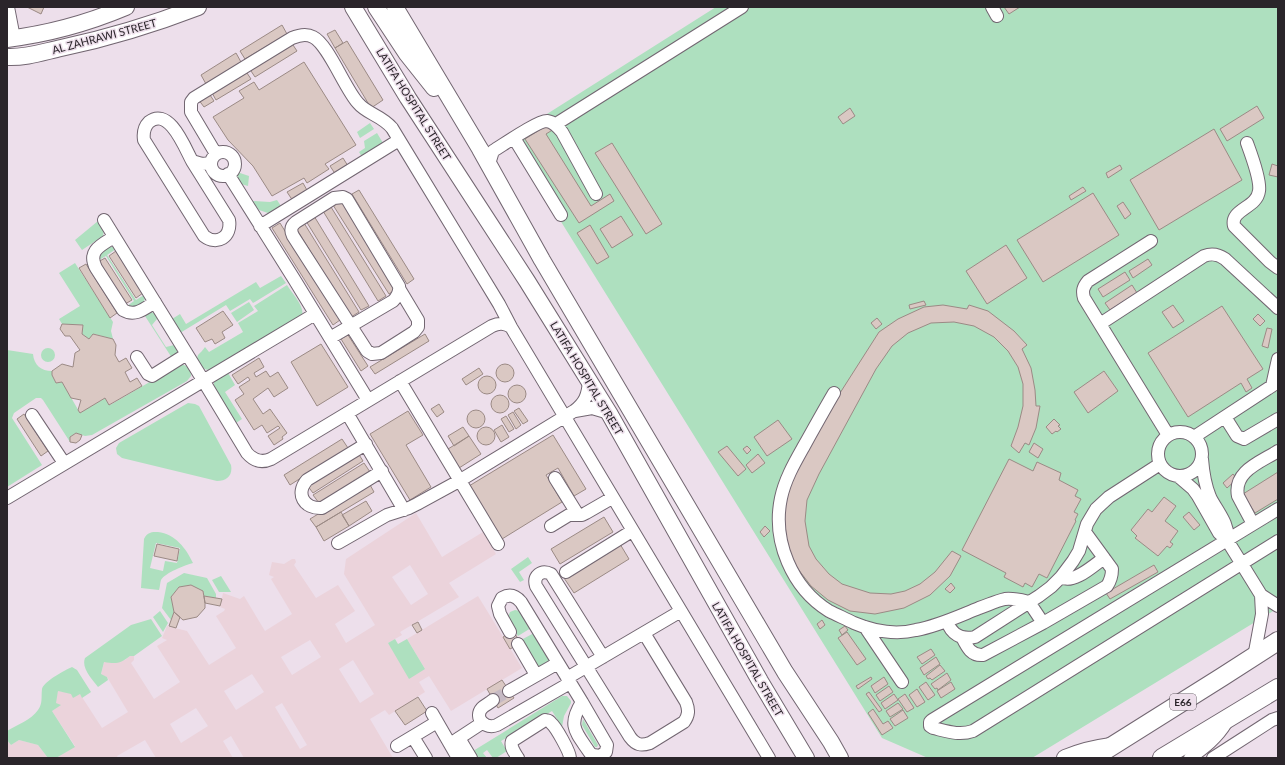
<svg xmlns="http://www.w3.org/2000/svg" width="1285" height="765" font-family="Lato,sans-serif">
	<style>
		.medical { fill: #ebd3db; fill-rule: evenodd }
		.green { fill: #aee0bf; fill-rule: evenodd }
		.building { fill: #dac8c3; stroke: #9b8a85 }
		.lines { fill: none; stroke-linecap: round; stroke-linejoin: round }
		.minor-tunnel { stroke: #c6bac4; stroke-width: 12; stroke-dasharray: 12 6; stroke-linecap: butt }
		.minor-casing { stroke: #726671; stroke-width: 14 }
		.major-casing { stroke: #726671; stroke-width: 18 }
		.highway-casing { stroke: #726671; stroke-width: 20 }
		.minor { stroke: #fff; stroke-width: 12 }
		.major { stroke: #fff; stroke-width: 16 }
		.highway { stroke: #fff; stroke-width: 18 }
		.labels { text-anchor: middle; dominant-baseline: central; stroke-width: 3; stroke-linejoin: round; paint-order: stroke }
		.shield { fill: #eddfeb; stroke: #645d64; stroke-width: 1 }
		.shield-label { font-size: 10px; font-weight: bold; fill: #2a252a }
		.street-label { font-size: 11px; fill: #2a252a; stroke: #eddfeb }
	</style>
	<rect width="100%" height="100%" fill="#eddfeb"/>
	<!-- medical -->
	<path class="medical" d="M416 513 442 557 483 532 496 554 449 583 459 597 400 632 402 635 388 643 425 669 407 639 478 596 522 668 451 711 429 676 419 682 425 692 389 715 385 710 370 719 393 758H244L231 736 223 741 233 758H156L145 740 117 756 118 758H56L75 746 52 711 60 705 55 703 58 691 80 694 102 728 128 712 107 677 101 675 104 662 125 660 130 656H134V660L131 663 154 699 180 682 157 646 167 640 162 638 167 626 187 631 209 665 236 648 216 616 224 611 225 609 220 607 223 593 240 599 244 596 265 631 292 614 271 579 274 577 269 575 272 562 284 564 292 559H295L296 562 294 565 316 598 338 585 355 611 335 624 346 643 375 625 344 574 346 559ZM410 565 428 594 411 605 392 577ZM310 640 321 657 292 675 281 657ZM353 660 374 694 360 703 339 669ZM252 674 264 692 236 710 224 691ZM282 703 307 745 300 749 275 707ZM196 708 208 726 181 743 170 724Z
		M7 740 11 745 19 740 38 745 48 758H7Z"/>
	<!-- green -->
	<path class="green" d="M716 7H1278V608L1032 758H928L882 738 509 138Z
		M370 123 374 129 360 138 357 132Z
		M377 133 383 143 362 157 359 152 365 148 364 141Z
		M237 172 249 176 248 186 241 184 237 176Z
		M277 200 281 206 268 213 259 210 252 201 270 202Z
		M98 221 104 230 103 236 82 250 75 240Z
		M109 247H114L116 249 107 255 136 300 144 295 145 297 144 302 134 308 127 306 134 301 106 256 99 260V253Z
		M75 263 113 322 111 331 113 339 94 334 89 339 82 334 83 325 62 324 59 319 80 306 59 273Z
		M281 276 286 283 253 303 250 299 230 311 226 305 180 333 172 319 180 314 186 324 256 282 260 288Z
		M287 285C292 293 305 307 302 315L209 370C203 370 195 362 198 355 200 353 203 350 205 347L209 352 243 332 238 323 258 311 254 306Z
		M249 302 254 310 237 322 231 313Z
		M151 312 156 314 157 319 152 325 166 347 174 345 177 349V355L172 358 145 316Z
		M41 355a7 7 0 1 1 14 0a7 7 0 1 1-14 0Z
		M7 350 33 354C34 365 41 371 52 371V375L56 383 62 382 80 413 105 398 110 405 179 365C187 364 191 369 191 376L187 381 92 435 85 436 76 433 70 437V442L43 400 41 398H36L14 413 12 418 42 465 7 487Z
		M227 371 235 385 225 392 242 419 236 423 214 387V381Z
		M188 403 195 404 199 406 231 465C233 475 227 481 217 481L122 458 117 454 116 448 119 443Z
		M158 532C175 534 186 548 193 563 185 565 165 573 161 580 160 583 160 587 159 590L141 588 144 539C147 532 152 532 158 532ZM156 543 180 548 177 563 165 561 163 571 150 568Z
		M528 557 532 563 519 572 524 580 520 582 511 569Z
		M184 573 207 578 216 594V598L204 596 203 591 191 585 179 587 171 597 174 612 171 620 162 608 167 583Z
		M221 576 231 592H219L212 580Z
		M515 610 520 611 531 628 518 636 509 622 508 617 510 612Z
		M160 611 168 623 163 632 153 617Z
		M151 619 162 636 134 656H130C120 664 116 664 104 662L101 674 107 677 108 680 98 687C92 679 81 668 85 658L131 625Z
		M534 633 551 661 538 669 521 640Z
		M395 639 398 644 407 639 425 669 409 679 388 643Z
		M72 667 77 670 91 692 82 698 80 694 73 698 71 694 58 691 56 703 61 705 52 711 75 747 56 758H48L38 745 19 740 11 745 7 740V731C17 725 31 720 38 710 43 703 41 697 42 689 43 682 65 670 72 667Z
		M562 696H567L571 701V703L564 716 562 727 552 711 501 741 507 751 496 758H493L487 750 483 753 487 758H478L473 751Z
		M583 719 598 745 597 747H595L582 725Z"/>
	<!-- building -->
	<path class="building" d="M27 7H44L41 14Z
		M1004 7H1020L1009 14Z
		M282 25 287 34 245 59 240 51Z
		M335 30 343 43 335 48 327 34Z
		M347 41 383 100 371 108 335 48Z
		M291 42 297 51 255 77 249 68Z
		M236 53 241 62 206 84 201 75Z
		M304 62 356 145 325 164 329 169 307 183 304 178 272 196 253 166 228 140 213 117 244 98 239 91 254 82 259 90Z
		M245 70 251 79 216 100 211 91Z
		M208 92 214 101 204 107 198 99Z
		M1257 106 1264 118 1227 141 1220 129Z
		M850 108 855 116 843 124 838 117Z
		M551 123 554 129 546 134 591 206 610 194 614 201 579 223 525 139Z
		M1214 129 1242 180 1159 230 1130 180Z
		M612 143 662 224 646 234 595 153Z
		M343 158 348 166 336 175 330 166Z
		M1272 164 1278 166V177L1269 175Z
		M1120 165 1122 169 1108 178 1106 173Z
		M303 183 308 192 293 201 287 192Z
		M1083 187 1086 191 1071 200 1069 196Z
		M359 190 414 279 407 284 352 194Z
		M1093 193 1119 235 1043 282 1017 240Z
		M341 200 396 289 389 294 333 205Z
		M1123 202 1131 214 1125 219 1117 206Z
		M331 207 386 296 378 301 323 211Z
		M314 216 369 306 361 310 306 221Z
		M621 216 633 235 612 248 600 229Z
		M280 223 340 320 333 325 272 228Z
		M304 223 359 312 351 317 296 228Z
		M590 225 609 257 597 264 577 233Z
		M1006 245 1027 278 987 304 966 271Z
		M116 251 143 293 136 298 109 256Z
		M105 258 132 300 125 304 98 262Z
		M1148 259 1152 265 1133 278 1129 271Z
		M86 264 117 313 110 318 79 268Z
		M1125 272 1130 280 1103 297 1098 289Z
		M1132 285 1137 293 1110 310 1105 303Z
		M924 301 926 305 910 309 909 305Z
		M943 305 967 309 969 305 988 311 1014 331 1027 345 1022 349 1031 368 1035 390 1036 406H1040L1036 428 1029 445 1025 443 1019 453 1011 446 1018 427 1023 406V384L1018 367 1008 351 994 337 974 326 954 322 931 323 908 333 892 346 876 369 819 474 807 500 805 521 809 546 816 559 829 574 842 584 870 593 891 594 905 591 920 584 935 572 952 551 961 556 950 576 930 595 904 608 875 614 850 611 828 600 811 586 795 565 787 543 783 521 786 501 792 477 840 393 879 332 898 319 924 307Z
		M1173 305 1184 321 1173 328 1162 312Z
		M1222 306 1263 369 1247 379 1252 388 1246 392 1241 383 1188 417 1148 353Z
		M223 311 233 325 222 332 225 338 215 344 212 339 205 342 196 328Z
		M1258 314 1265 321 1260 326 1253 319Z
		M877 318 882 324 876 329 871 323Z
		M62 324 83 325 82 334 89 339 93 334 113 339 116 345 115 355 119 362 126 358 132 368 125 372 130 382 137 378 142 386 109 405 105 398 80 413 78 410 81 400 71 398 62 382 56 383 52 375V371L62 364 73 367 75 353 80 350 70 336H65L60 329Z
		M1267 328 1272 329 1268 348 1262 346Z
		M425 334 429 341 375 374 370 367Z
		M348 335 368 366 361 371 341 339Z
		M321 344 348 387 317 406 291 362Z
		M259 358 264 367 254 373 256 377 266 371 270 377 278 372 288 388 274 397 268 388 253 399 263 414 270 409 287 433 282 437 283 439 274 445 268 436 280 428 278 426 267 433 262 425 254 430 235 400 244 394 239 387 250 380 248 377 238 384 232 375Z
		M496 373a9 9 0 1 1 18 0a9 9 0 1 1-18 0Z
		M479 368 483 374 466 385 462 379Z
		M1104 371 1118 391 1088 413 1074 392Z
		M478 385a9 9 0 1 1 18 0a9 9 0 1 1-18 0Z
		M508 394a9 9 0 1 1 18 0a9 9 0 1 1-18 0Z
		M491 404a9 9 0 1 1 18 0a9 9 0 1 1-18 0Z
		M439 404 444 412 437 417 431 409Z
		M519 408 528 421 523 424 514 411Z
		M467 419a9 9 0 1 1 18 0a9 9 0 1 1-18 0Z
		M408 411 423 435 406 445 431 487 410 500 370 434Z
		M513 412 521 425 516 429 508 415Z
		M24 414 48 451 41 456 17 419Z
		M506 416 514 429 509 432 501 419Z
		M1054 419 1060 425 1058 426 1061 429 1057 432 1056 431 1052 434 1046 427Z
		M778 420 792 439 767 456 754 437Z
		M502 425 509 437 501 442 494 430Z
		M463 427 469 436 454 446 448 436Z
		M477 436a9 9 0 1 1 18 0a9 9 0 1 1-18 0Z
		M76 433 82 435 80 440 76 443 70 442V437Z
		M553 435 586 489 574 496 558 468 546 475 562 502 502 539 469 486Z
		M469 436 481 454 459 468 448 449Z
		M342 439 348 448 290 485 284 475Z
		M1034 443 1043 449 1038 458 1029 452Z
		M727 446 746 469 738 476 718 452Z
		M747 446 751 450 747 454 743 449Z
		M358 453 363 461 313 493 307 485Z
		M758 454 765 463 752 473 746 465Z
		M1009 459 1033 471 1037 462 1061 473 1059 480 1078 490 1075 496 1081 499 1074 512 1078 514 1075 520 1076 521 1047 578 1039 574 1032 587 1025 583 1023 587 1004 577 1006 573 962 550Z
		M364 463 370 472 319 503 313 495Z
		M1278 472V499L1255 513 1243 494Z
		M1233 474 1237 479 1227 488 1223 483Z
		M369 483 374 492 316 527 310 519Z
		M1164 497 1176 506 1165 521 1178 531 1170 542 1173 544 1170 548 1167 546 1158 556 1135 538 1137 536 1131 530 1148 509 1152 512Z
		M366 501 372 511 349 526 342 515Z
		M341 512 349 526 324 541 316 527Z
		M1189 512 1200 525 1194 530 1183 517Z
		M604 517 613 532 560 564 551 549Z
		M765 526 770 531 764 537 760 532Z
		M157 544 179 549 177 561 154 556Z
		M620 544 629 559 574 593 564 578Z
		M1154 565 1158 572 1110 599 1106 593Z
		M951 583 955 588 950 593 945 589Z
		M191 585 203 591 205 603V608L197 617 183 620 174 612 171 597 179 587Z
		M204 596 222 599 220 606 205 603Z
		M174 612 180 617 176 628 169 626Z
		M822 620 825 625 820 629 817 624Z
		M418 622 422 630 417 633 412 625Z
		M845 626 848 630 842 635 839 630Z
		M513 631 521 643 510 649 503 637Z
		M847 632 866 659 857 665 838 638Z
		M931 649 935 655 922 664 917 657Z
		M936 657 940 664 924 675 920 668Z
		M940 665 945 671 932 680 930 678 928 679 926 676Z
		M947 673 951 680 938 690 937 688 935 689 931 684Z
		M871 677 872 679 858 689 856 686Z
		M884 677 888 684 875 693 871 686Z
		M502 680 514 698 498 708 487 689Z
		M926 682 935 695 928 700 919 687Z
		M951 682 955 689 941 698 937 691Z
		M889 686 893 692 880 701 876 695Z
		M917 689 925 702 917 707 909 695Z
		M869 692 882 710 879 712 866 694Z
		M894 694 898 700 885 709 881 703Z
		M905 694 914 708 907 712 898 699Z
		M418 697 427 711 405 725 395 711Z
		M898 703 903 709 890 717 886 711Z
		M873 709 883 724 888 721 893 728 882 735 868 713Z
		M903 710 908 718 895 726 890 719Z"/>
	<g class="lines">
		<!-- minor-tunnel -->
		<path class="minor-tunnel" d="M493 700 509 691"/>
		<defs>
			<path id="minor" d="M8 7 14 38
				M992 7 997 16
				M556 124 742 7
				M514 138 561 215
				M1247 143C1251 154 1261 180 1259 191 1257 208 1230 209 1234 226L1270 262 1278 268
				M211 164a12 12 0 1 1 24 0a12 12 0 1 1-24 0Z
				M216 154 191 112V102L194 98 292 38C299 35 306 33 313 37 328 44 345 89 358 103 367 114 381 115 392 128L499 304 511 327
				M192 161 229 220C232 237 217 246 204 236L144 140C143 133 144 127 149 122 169 106 185 148 192 161L202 164 211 163
				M489 164 493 151C503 145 537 121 547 121 554 122 558 127 562 132L596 194
				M228 174 294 279 368 400
				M104 220 203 380 247 453C254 461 262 463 271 459L492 326C499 323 504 323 511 327L769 758
				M260 226 399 140
				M114 237C101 245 87 251 96 268L123 310C135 317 144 309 155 302
				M1151 241 1088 281C1083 287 1082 291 1084 298L1168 435
				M1100 324 1204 256C1212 253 1218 254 1225 259L1278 308
				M330 338 393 301C398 296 400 292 399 286L347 199 343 197 334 198 296 222C291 226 290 230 293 236L367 351 372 354 381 353 414 332 418 327V320L400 290
				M137 357 148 374 152 376 187 354
				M400 381 498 544
				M1272 386 1278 359
				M834 393C824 410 814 428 804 446 795 462 785 479 781 498 772 541 792 588 829 611 837 615 846 619 854 623 873 631 896 635 916 630 938 626 959 616 979 608 988 605 996 601 1005 599 1013 598 1021 600 1029 602L1043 623
				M575 411 592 408 609 413
				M347 413 404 510
				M32 415 64 463
				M1225 417 1237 436 1244 439 1278 419
				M1158 454a22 22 0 1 1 44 0a22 22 0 1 1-44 0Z
				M1194 437 1278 382
				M366 444 307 480C295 494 304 509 322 508L382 471
				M1202 459C1203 472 1205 485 1210 497 1216 510 1230 524 1227 540
				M1179 477 1193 489 1198 496 1219 533 1227 540 1261 595 1278 606
				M555 478 578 515
				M7 498 315 314
				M1278 509 932 720 930 722V726L933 728C946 731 959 736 973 731L1278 541
				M1253 524 1238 496C1233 471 1261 462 1278 451
				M551 526 569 515H582L586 513 612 498
				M338 543 387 515 409 508 417 504 459 481 574 411C585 403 588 395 589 381
				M566 572 632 531
				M1061 577C1073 585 1094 565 1104 558
				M947 621C951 634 961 640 975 637L1039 596 1051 587 1061 577 1073 561 1079 551 1087 524 1096 509 1109 497 1160 464
				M865 627 902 682
				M510 632 500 614 498 606 502 598C509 594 515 595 521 602L582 702
				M962 637C967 647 971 656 983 655L1043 623 1107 586C1111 580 1112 576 1112 569L1085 532
				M518 644 536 675
				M603 657 551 574C541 569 533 576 536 586L630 737C636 745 641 746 650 743L684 722C689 715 689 710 686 702L644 633
				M1254 657 1262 614 1261 595
				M567 678 681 611
				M509 691 558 663
				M493 700C490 703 485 705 482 708 473 718 486 730 497 725L570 683
				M582 702 607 745 606 752 600 756 593 755 590 753C576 732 567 726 582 702Z
				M432 713 458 758
				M413 737 426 758
				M459 738 471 758
				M450 744 482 723
				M397 746 437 722
				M518 758C514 752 510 747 512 741L545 720C548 721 549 720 551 723 556 727 570 752 570 758
				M1190 758C1204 748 1217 738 1226 723
				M1213 758 1272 720 1278 718"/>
			<path id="major" d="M353 7 408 98 527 281 609 413 760 681 806 758
				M376 7 407 54 434 88
				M395 7 480 149 542 260 785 672 831 742 840 758
				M7 39C48 34 88 23 126 7
				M7 57C25 58 43 52 61 48 108 38 154 24 198 7
				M1065 758C1080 752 1095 748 1111 746"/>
			<path id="highway" d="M1093 758 1222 677 1278 641
				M1162 758 1278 688"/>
		</defs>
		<!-- minor casing -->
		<use href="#minor" class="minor-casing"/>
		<!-- major casing -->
		<use href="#major" class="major-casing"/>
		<!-- highway casing -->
		<use href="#highway" class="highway-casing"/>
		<!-- minor -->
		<use href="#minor" class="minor"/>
		<!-- major -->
		<use href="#major" class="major"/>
		<!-- highway -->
		<use href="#highway" class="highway"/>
	</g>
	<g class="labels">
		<!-- shield labels -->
		<rect class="shield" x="1170" y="694" width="26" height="16" rx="3"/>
		<g class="shield-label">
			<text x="1183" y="702">E66</text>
		</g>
		<!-- street labels -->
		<g class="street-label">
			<text transform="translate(104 36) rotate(-15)">AL ZAHRAWI STREET</text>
			<text transform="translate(414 104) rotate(58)">LATIFA HOSPITAL STREET</text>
			<text transform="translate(587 378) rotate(59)">LATIFA HOSPITAL STREET</text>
			<text transform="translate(748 659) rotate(60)">LATIFA HOSPITAL STREET</text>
		</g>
	</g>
	<!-- border -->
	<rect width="1285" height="765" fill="none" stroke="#2a252a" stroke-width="16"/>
</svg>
